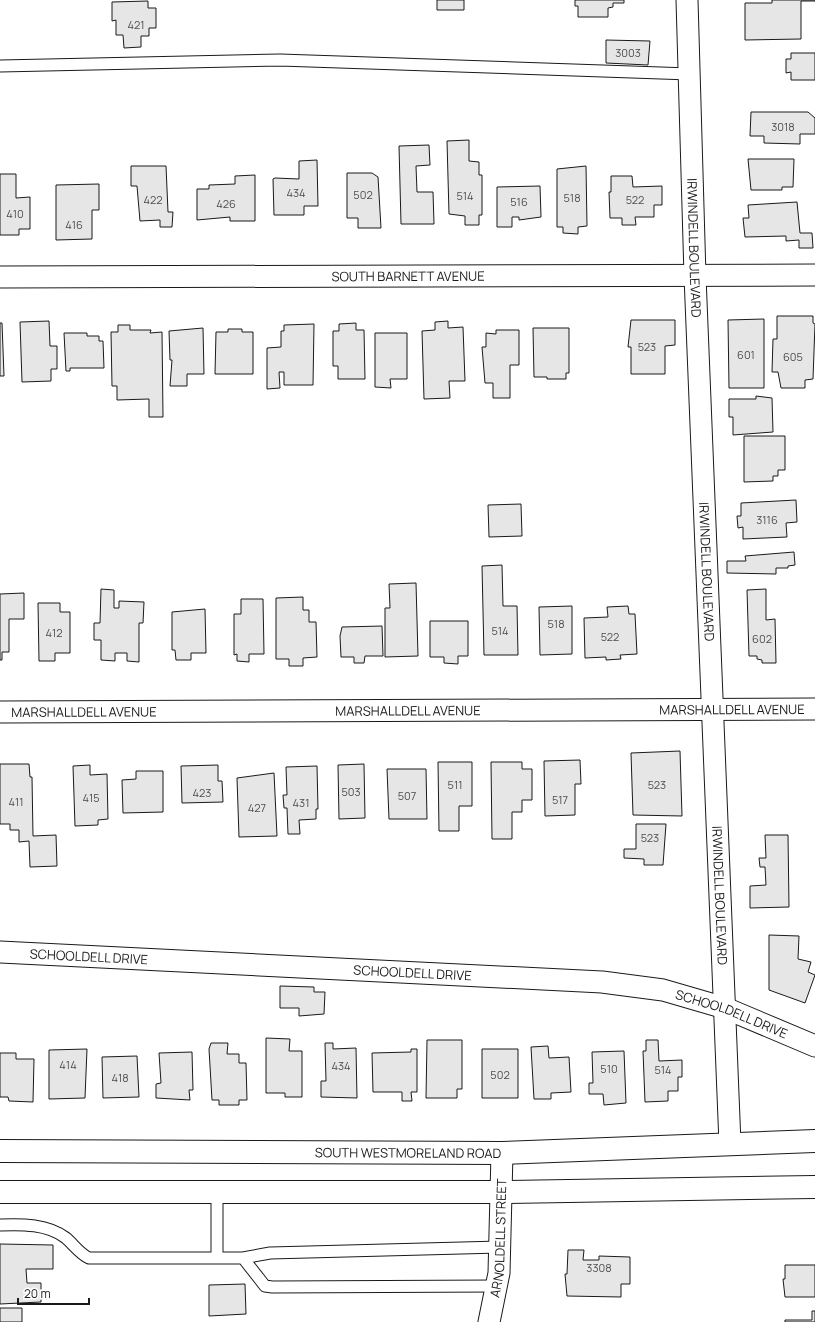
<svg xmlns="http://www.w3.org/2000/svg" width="815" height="1322" font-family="Manrope,sans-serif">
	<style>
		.building { fill: #e6e6e6; stroke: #1a1a1a }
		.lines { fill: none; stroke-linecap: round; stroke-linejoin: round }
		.service-casing { stroke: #1a1a1a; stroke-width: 13 }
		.minor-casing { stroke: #1a1a1a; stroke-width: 23 }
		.secondary-casing { stroke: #1a1a1a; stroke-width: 24 }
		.service { stroke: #fff; stroke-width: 11 }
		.minor { stroke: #fff; stroke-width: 21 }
		.secondary { stroke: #fff; stroke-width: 22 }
		.labels { text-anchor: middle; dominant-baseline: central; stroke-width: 3; stroke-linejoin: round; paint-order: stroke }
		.number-label { font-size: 11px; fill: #4d4d4d }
		.street-label { font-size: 13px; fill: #1a1a1a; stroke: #fff }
	</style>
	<rect width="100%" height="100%" fill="#fff"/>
	<!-- building -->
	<path class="building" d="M437 0H464V10H437Z
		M575 0H624V3H613V7L608 8V17H578V6H575Z
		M772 0H815V1H801V39L745 40V3H772Z
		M148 1V8H156V28H149V36H141V47L124 48 123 35H116V20L112 21V2Z
		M606 40 650 41 648 65 606 63Z
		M791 53H815V80H791V72L786 73V59H791Z
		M751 112H808L815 118V134H800V144L764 143V136H750Z
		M469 140V161L479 162V175H482V215H479V225H465V216L449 214 447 141Z
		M429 145 430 165 416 166 417 192H433L434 224H401L399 146Z
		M748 159H794L793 187H782V190H751Z
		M317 160 318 206H304V215H274L273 179 275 178 299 179V161Z
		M131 166H166L168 212H173L172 227H160V220L140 221 137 186H131Z
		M586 166 587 226 578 227V234L563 233V227H557V169Z
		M347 173H372L378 177 381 228H358V218H347Z
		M0 174H16V198L30 197V229H19V235H0Z
		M255 175V221H230V217L197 220V189H209V185L235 184V176Z
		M611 176H632L633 187 662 186V205H654V217H635L636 225H622V218H610L609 192H611Z
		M99 184V210H92V239L56 240V185Z
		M540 186 541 217 519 220V217H512V227H497V187Z
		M797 202 800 233H812L813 248H799V240L786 241V236L745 237 743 218H749L748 205Z
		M777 316H813V323L815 324 813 379 805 380V388H781L778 372H772L773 339H777Z
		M764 319V388H729L728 320Z
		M631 320H675V345L665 346V374H631V347H628Z
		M49 321 50 346H57V369H51V381L22 382 20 322Z
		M448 321V328L463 327 465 381H449L450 398 424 399 422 331 435 330V322Z
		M0 323H2L4 376H0Z
		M356 323V330H364L365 379H338V366H333V331H339V324Z
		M314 324 313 385H284V372H279L280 388 267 389V348L281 347V331H284V325Z
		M118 325H130V330H151L150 333 162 332 163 417H149V399L117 400V386H112L111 332H118Z
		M203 328 204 374H187V386H170L172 360H170L169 331Z
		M533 328H569V373H566V379H547V377H534Z
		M228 329H242V332H253V374H215L216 332H228Z
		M496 330H519V365H510V398H493V383H485L482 347H486V333L496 334Z
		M64 333H87V336H99V341H103L104 368H70V371H66Z
		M375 333H407V379H390L391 388 375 387Z
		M756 396 772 398 773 432 733 435V417H729V399H756Z
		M744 436H785V470H778V476H773V481L744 482Z
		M796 500 797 522 786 523 787 537 743 539V527L738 528 737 516H741V503Z
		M521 504 522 536 489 537 488 505Z
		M794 552 795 565 788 566V568H776V574L727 573V561H746L745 556Z
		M502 565 503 606H517L518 655H484L482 566Z
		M416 583 418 656 385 657V608H390L389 584Z
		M101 589 114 590V608H119V601L144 602 143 623H139V662L127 661V653H115V661L101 660V640H94V623H100Z
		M766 589V620L775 619 776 663H762V660L757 659V656H749L747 590Z
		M24 593V619H9V652H2V660H0V594Z
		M303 597V610H309V622H316L317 657 303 658V666H289V659H276V598Z
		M241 599H263L264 654H249V662L237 661V654L234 655V614H241Z
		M38 603H60V612H70V653H55V661H39Z
		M572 606V654L540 655 539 607Z
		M628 606 629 614H635L637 654 620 655 621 659 606 660V657L585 658 584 618 608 617 607 607Z
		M205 609 206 653H191V660H176L175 650H172V612Z
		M430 621H468V656H458V664L444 663V657H430Z
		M382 626 383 656H365L364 663H354V657H341L340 636 342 627Z
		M680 751 682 816 633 815 631 753Z
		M580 760 581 784H575V815L545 816 544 761Z
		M438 762H472V806H459V831H439Z
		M491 762H522V769H532V800H522V812H512V839H492Z
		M0 764H29L30 777H32L33 836 56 835 57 866 30 867 29 841 19 842V830H10V824H0Z
		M364 764 365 818 339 819 338 765Z
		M90 765V775L107 774 108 819 98 820V825L75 826 73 766Z
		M218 765V781H222L223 802 182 803 181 766Z
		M317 766 318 809H316V819L299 820 300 834H288L287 808H284L283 795H287L286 767Z
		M387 769H426L427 819H389Z
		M136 771H163V812L123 813 122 780 136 779Z
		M274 773 277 836 239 837 237 778Z
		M636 824H666L663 865H644V859L624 858V849H636Z
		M765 835H788L789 907 750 908V886L766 885 765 867H760L759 858H766Z
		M769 935 799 936 798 959 811 962 808 972 815 975 805 1003 769 990Z
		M280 986 314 987V992H325L324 1014 299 1016V1008H280Z
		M266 1038 290 1039 289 1051H302V1097H285V1093H266Z
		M427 1040H462V1089H457V1098H426Z
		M646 1040H658L659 1061 682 1060V1077H678V1091H668V1101L645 1102 643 1051H646Z
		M211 1043H228L227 1054H239V1063H246L247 1100H239V1105H219V1100H212L209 1049Z
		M325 1043H333V1049L356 1048 357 1098 321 1097V1081H326Z
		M548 1046 549 1058 569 1057 571 1092 551 1093V1099H534L531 1047Z
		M87 1049 85 1098 49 1099V1050Z
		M411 1049H417V1092H411L412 1101H402V1092H373L372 1053 411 1052Z
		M482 1049H518V1098H482Z
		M624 1051 626 1103 604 1105 603 1094H589V1083H593L592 1052Z
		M192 1052 193 1090H189L190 1100 156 1098V1084L161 1083 159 1053Z
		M0 1053H16V1059H34L33 1102 9 1101 8 1097H0Z
		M137 1056 139 1097 103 1098 102 1057Z
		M0 1244 53 1245V1269H26L27 1283H41V1302L0 1304Z
		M568 1250H584L583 1260H599V1256L630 1257V1284H621V1297L567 1296 565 1274H567Z
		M785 1265H815V1297H785L783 1279H785Z
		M245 1284 246 1314 209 1316V1285Z
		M0 1308H22V1322H0Z
		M812 1311H815V1322H785V1320H812Z"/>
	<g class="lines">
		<defs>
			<path id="service" d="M0 66 280 60 690 74
				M217 1192V1258
				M0 1225C22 1224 48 1224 66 1238 74 1245 80 1254 89 1258H243L265 1286 272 1287 497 1286
				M243 1258 270 1253 500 1247"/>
			<g id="minor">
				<path id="s1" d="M687 0 695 276 730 1144"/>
				<path id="s2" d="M0 277 815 275"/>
				<path id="s3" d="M0 712 815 709"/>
				<path id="s4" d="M0 952 602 982 663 990 725 1008 815 1046"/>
				<path id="s5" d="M489 1322 499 1273 502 1153"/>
			</g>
			<g id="secondary">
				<path id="s6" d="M0 1151 502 1153 815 1141"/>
				<path d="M0 1192H502L815 1187"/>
			</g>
		</defs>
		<!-- service casing -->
		<use href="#service" class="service-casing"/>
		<!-- minor casing -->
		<use href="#minor" class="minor-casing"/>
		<!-- secondary casing -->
		<use href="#secondary" class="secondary-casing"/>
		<!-- service -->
		<use href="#service" class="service"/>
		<!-- minor -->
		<use href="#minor" class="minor"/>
		<!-- secondary -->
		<use href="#secondary" class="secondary"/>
	</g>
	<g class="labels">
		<!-- number labels -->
		<g class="number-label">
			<text x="136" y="24">421</text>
			<text x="628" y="52">3003</text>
			<text x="783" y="126">3018</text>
			<text x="296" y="192">434</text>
			<text x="363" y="194">502</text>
			<text x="465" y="195">514</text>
			<text x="572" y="197">518</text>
			<text x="153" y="199">422</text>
			<text x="635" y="199">522</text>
			<text x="519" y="201">516</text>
			<text x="226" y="203">426</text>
			<text x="15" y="213">410</text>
			<text x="74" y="224">416</text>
			<text x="647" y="346">523</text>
			<text x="746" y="354">601</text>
			<text x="793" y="356">605</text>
			<text x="767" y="519">3116</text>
			<text x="556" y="623">518</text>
			<text x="500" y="630">514</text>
			<text x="54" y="632">412</text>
			<text x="610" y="636">522</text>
			<text x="762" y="638">602</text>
			<text x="455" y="784">511</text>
			<text x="657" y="784">523</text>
			<text x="351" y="791">503</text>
			<text x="202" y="792">423</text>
			<text x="407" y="795">507</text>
			<text x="91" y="797">415</text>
			<text x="560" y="799">517</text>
			<text x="16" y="801">411</text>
			<text x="301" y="802">431</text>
			<text x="257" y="807">427</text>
			<text x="650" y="837">523</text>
			<text x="68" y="1064">414</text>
			<text x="341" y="1065">434</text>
			<text x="609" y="1068">510</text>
			<text x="663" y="1069">514</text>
			<text x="500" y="1074">502</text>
			<text x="120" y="1077">418</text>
			<text x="599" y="1267">3308</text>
		</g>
		<!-- street labels -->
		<g class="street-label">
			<text stroke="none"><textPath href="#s1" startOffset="248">IRWINDELL BOULEVARD</textPath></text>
			<text stroke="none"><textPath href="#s2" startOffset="408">SOUTH BARNETT AVENUE</textPath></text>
			<text stroke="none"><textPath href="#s1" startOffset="572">IRWINDELL BOULEVARD</textPath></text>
			<text stroke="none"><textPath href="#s3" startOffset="732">MARSHALLDELL AVENUE</textPath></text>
			<text stroke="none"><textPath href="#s3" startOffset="408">MARSHALLDELL AVENUE</textPath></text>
			<text stroke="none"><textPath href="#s3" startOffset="84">MARSHALLDELL AVENUE</textPath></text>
			<text stroke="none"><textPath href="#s1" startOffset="896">IRWINDELL BOULEVARD</textPath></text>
			<text stroke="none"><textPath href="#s4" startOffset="89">SCHOOLDELL DRIVE</textPath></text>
			<text stroke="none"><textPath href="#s4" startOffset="413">SCHOOLDELL DRIVE</textPath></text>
			<text stroke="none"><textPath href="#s4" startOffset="737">SCHOOLDELL DRIVE</textPath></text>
			<text stroke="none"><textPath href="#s6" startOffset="408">SOUTH WESTMORELAND ROAD</textPath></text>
			<text stroke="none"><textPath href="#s5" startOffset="85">ARNOLDELL STREET</textPath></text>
		</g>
	</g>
	<!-- scale -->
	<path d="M18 1298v6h71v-6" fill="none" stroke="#1a1a1a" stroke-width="2"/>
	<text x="24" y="1298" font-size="12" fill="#1a1a1a" stroke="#ffffff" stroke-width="3" paint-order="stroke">20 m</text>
</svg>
